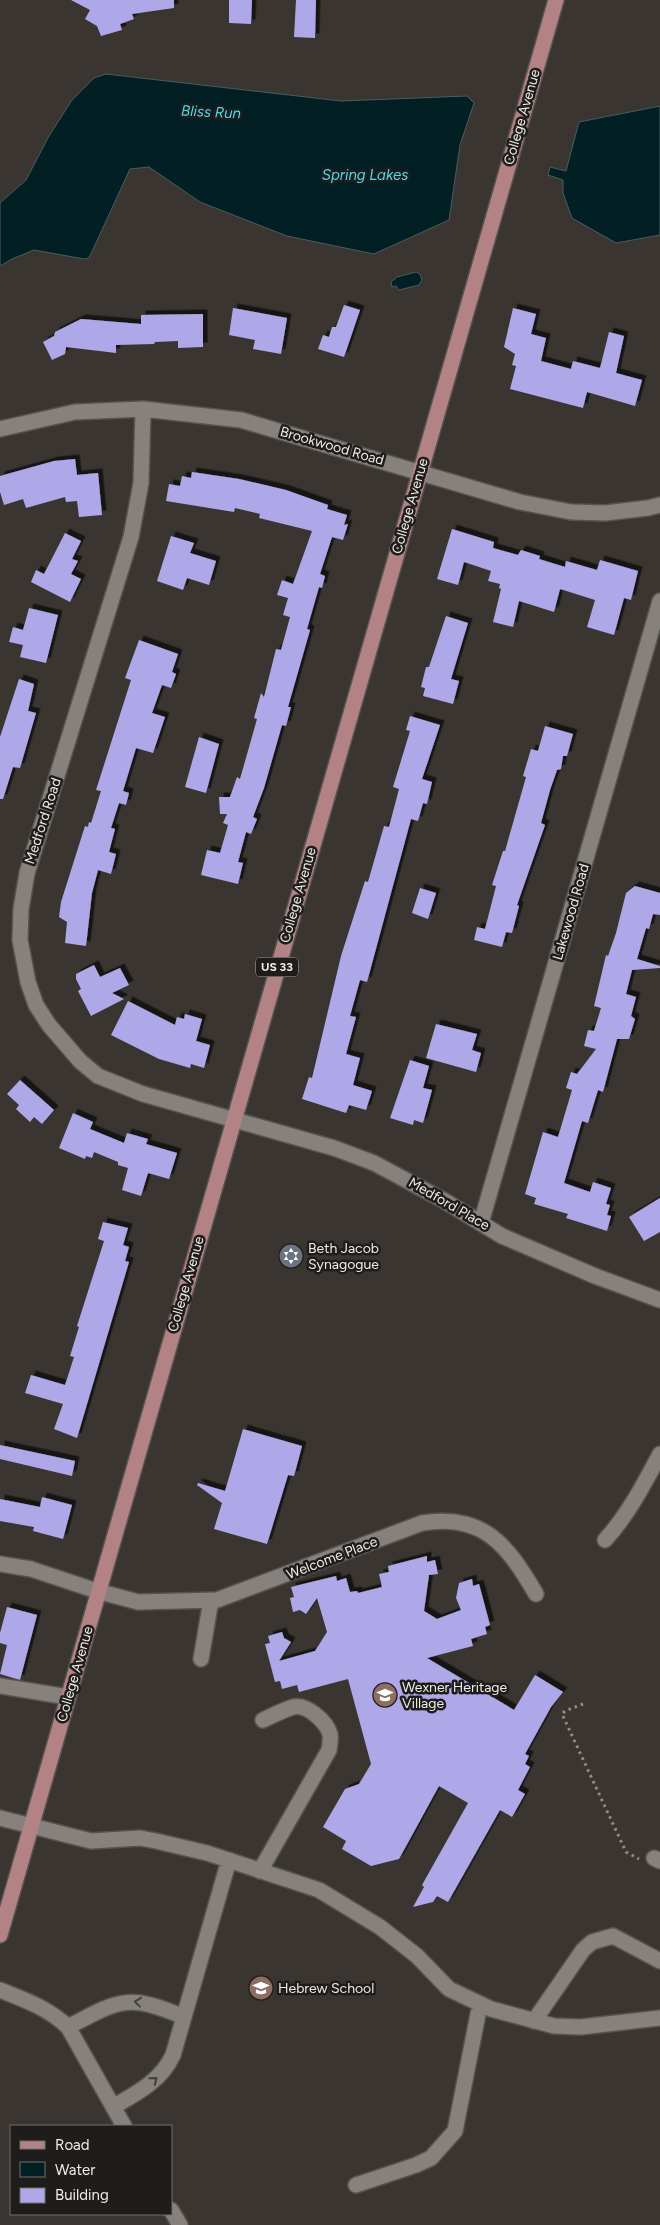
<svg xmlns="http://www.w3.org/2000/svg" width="660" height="2225" font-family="Figtree,sans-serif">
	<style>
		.water { fill: #022024; stroke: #495d5f }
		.building { fill: #afa8e8; filter: url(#shadow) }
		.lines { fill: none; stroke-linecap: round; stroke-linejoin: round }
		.minor-casing { stroke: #56534f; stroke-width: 18 }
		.major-casing { stroke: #56534f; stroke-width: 18 }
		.path { stroke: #918d8a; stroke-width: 3; stroke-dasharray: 2.5 4; stroke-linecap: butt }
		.minor { stroke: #86817c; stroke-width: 15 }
		.major { stroke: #b28284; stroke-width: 15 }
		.oneway { stroke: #43403d }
		.labels { text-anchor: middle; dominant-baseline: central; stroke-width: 5; stroke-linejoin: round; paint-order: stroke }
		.shield { fill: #1f1d1b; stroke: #b0adab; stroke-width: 1 }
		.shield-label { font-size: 12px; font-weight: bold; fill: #eeebe9 }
		.street-label { font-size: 14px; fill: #eeebe9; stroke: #1f1d1b }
		.poi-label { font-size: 14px; fill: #eeebe9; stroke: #1f1d1b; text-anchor: start }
		.water-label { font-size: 15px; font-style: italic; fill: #4bdced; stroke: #1f1d1b }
	</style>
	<defs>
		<filter id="shadow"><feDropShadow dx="4.5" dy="-4.5" stdDeviation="0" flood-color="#0009"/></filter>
	</defs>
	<rect width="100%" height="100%" fill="#3a3531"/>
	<!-- water -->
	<path class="water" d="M106 74 341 101 467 96 474 103 460 145 449 220 374 254 287 236 200 202 149 167 130 169 89 258 84 259 34 250 12 259 0 266V203L26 180 49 136 72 100 94 78Z
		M660 106V235L616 243 572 218 563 193V180L548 175 550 167 566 171 579 122Z
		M416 272 420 274 422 280 419 285 399 290 396 286 392 287 391 282 397 277Z"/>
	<!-- building -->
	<path class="building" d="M71 0H174V8L132 14 134 19 120 24 122 30 101 36 97 26 85 19 90 10Z
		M229 0H252L251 24 229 23Z
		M296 0H316L315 38 294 37Z
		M344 305 360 310 344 357 318 349 323 335 329 337 332 327H336Z
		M233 308 287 318 281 354 253 349 255 340 229 335Z
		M513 308 536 314 531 334 546 338 541 361 571 369 573 361 600 368 609 332 624 336 616 373 642 380 635 406 587 392 583 408 510 389 516 366 512 365 515 354 504 347Z
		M203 314V347L178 348V341L155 342 154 344 116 345V353L66 347 65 354 52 360 43 342 54 336 55 332 81 319 141 324V315Z
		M75 459 77 475 98 473 102 515 79 517 77 501 66 502 65 497 26 508 23 499 4 505 0 492V476L54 461Z
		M192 472 239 479 286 490 328 505 327 509 347 515 344 525 348 524 343 540 332 537 320 574 325 576 322 588 319 587 307 629 310 630 288 707H291L286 726 282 725 264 788 253 817 257 819 251 834 246 832 238 862 243 863 238 884 201 875 207 850 220 853 228 825 223 823 227 814H220L219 797H230L237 777 240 779 257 719 254 718 261 693 264 697 276 649 281 650 290 617 283 615 288 598 277 595 282 580 293 584 312 531 259 518 260 514 235 508 234 512 166 501 169 484 180 486 182 476 191 478Z
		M452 529 494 542 493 548 518 555 521 550 540 556 539 559 565 567 566 561 597 570 600 560 638 571 631 600 624 598 614 635 587 627 595 600 560 589 554 612 519 601 513 627 493 622 501 589 499 588 500 584 488 581 491 571 464 562 458 585 437 579Z
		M65 533 81 541 72 559 78 561 71 574 81 579 70 602 31 582 36 570 44 574Z
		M171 536 194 543 190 553 216 561 209 585 187 578 183 590 157 581Z
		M29 608 58 615 46 663 20 657 23 645 9 642 13 627 23 630Z
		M446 616 468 623 451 679 459 681 453 704 423 696 425 688 421 687 426 667H429Z
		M139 640 178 654 172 672 176 674 171 688 162 685 152 713 165 717 153 753 136 748 123 791 129 793 126 805 119 803 111 828 115 829 109 852 116 854 111 874 98 870 92 893 86 946 65 943 67 922 59 917 61 902 85 826 88 827 89 822 91 823 101 791 96 790 131 680 125 678Z
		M19 679 34 684 28 711 36 713 20 768 13 767 3 799H0V737Z
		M410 716 440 725 422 779 432 782 427 804 423 803 418 821 411 819 367 982 360 980 350 1016 356 1017 346 1054 360 1058 353 1085 372 1091 366 1110 349 1105 346 1113 302 1099 309 1077 312 1078 341 956 365 881 368 882 384 826 389 827 399 789 393 787 410 731 406 730Z
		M545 726 573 734 567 756H563L561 769 557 770 550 790 541 823 545 825 517 905 519 906 512 933 506 932 502 947 474 940 477 927 485 929 496 886 492 885 503 851H505L526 777 523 776 531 749 538 751Z
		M199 737 219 744 206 793 185 787Z
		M635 886 660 893V915L653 914 649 929 646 928 637 959 660 966V968L632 970 626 994 636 997 631 1016 635 1019 629 1039H617L603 1092 598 1090 588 1123 582 1121 564 1183 590 1192 593 1182 611 1188 606 1204 610 1205 607 1215 611 1216 607 1231 566 1218 568 1214 534 1204 536 1198 525 1194 543 1132 558 1137 572 1090 566 1088 571 1072 577 1074 596 1049 584 1046 588 1030 594 1031 601 1008 594 1006 606 955 608 956 616 933 626 893Z
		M420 888 436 893 428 919 412 913Z
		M94 965 100 977 120 968 129 985 112 993 124 999 91 1016 78 991 81 989 76 979V974Z
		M128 1001 175 1025 177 1017 184 1019 185 1014 202 1019 196 1041 210 1045 204 1068 191 1064 190 1068 159 1059 111 1035Z
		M436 1024 477 1034 472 1050 481 1053 476 1072 426 1058Z
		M410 1060 429 1066 423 1088 432 1090 423 1123 414 1120 413 1125 390 1118Z
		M20 1080 54 1110 42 1124 34 1117 30 1122 16 1109 19 1105 7 1094Z
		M73 1113 93 1122 90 1129 124 1143 127 1133 148 1139 146 1144 177 1153 169 1179 148 1173 141 1196 122 1190 128 1168 118 1165V1162L94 1152 92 1158 86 1156 85 1159 59 1148Z
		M660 1198V1232L644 1241 629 1217Z
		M103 1222 128 1228 123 1245 129 1247 125 1261 129 1262 77 1438 54 1429 63 1404 25 1393 31 1375 65 1385 74 1357 70 1356 79 1327 77 1326 104 1241 98 1239Z
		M243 1429 302 1446 294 1476 288 1475 267 1544 214 1529 222 1503 197 1485 198 1483 225 1491Z
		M0 1445 75 1461 72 1476 0 1459Z
		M42 1497 72 1505 63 1539 33 1531 34 1527 0 1521V1499L40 1507Z
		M427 1556V1562L435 1560 438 1574 429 1575 424 1611 437 1619 461 1610 456 1598 459 1583 472 1579 473 1586 479 1584 490 1625 485 1627 487 1634 471 1639 473 1646 427 1658 514 1710 535 1675 563 1692 551 1707 525 1754 529 1756 525 1764 530 1767 518 1790 525 1794 512 1817 500 1810 448 1902 437 1896 433 1902 413 1907 424 1887 422 1885 468 1803 439 1786 399 1859 371 1866 342 1849 346 1841 323 1827 345 1789 359 1784 371 1764 348 1679 299 1692 297 1685 282 1689 280 1681 275 1682 265 1644 270 1643 268 1636 282 1632 284 1638 291 1642 279 1661 315 1651 327 1632 317 1598 306 1614 300 1610 293 1612 290 1598 294 1597 291 1587 336 1576 337 1581 346 1578 350 1592 357 1591 358 1593 382 1587 379 1574 389 1572 388 1566Z
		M7 1607 37 1615 20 1680 0 1674 7 1645 0 1643V1633Z"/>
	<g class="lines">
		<defs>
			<path id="minor" d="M143 409 141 483 131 537 27 873 21 909 20 940 28 982 36 1005 49 1025 80 1061 98 1076 143 1094 334 1148 374 1163 443 1200 502 1236 595 1276 660 1300
				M0 429 75 412 143 409 241 420 520 502 571 512 605 513 648 508 660 505
				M481 1223 660 601
				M605 1540C628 1515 644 1484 660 1454
				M0 1564 31 1569 97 1591 138 1602 217 1600 422 1523C484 1513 508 1546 536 1594
				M201 1659 211 1600
				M0 1686 68 1697
				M0 1818 91 1841 140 1838 156 1841 207 1853 319 1890 380 1927 417 1956 449 1989 491 2009 554 2026 581 2027 660 2018
				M654 1858 660 1861
				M260 1871 329 1750C330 1744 331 1740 330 1734 326 1721 307 1704 293 1707 283 1710 272 1716 263 1720
				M0 1990C25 2000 48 2008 68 2027L124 2126
				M534 2021 583 1950 592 1942 613 1936 660 1961
				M68 2027C119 2000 128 1993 184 2017
				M113 2107C137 2093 161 2081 173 2055L229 1860
				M356 2185 416 2165 431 2158 455 2131 480 2004
				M171 2210 180 2225"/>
			<path id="major" d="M0 1935 556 0"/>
		</defs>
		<!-- minor casing -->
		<use href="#minor" class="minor-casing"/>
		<!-- major casing -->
		<use href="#major" class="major-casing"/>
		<!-- path -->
		<path class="path" d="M583 1704 565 1711 562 1714 626 1852 639 1859"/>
		<!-- minor -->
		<use href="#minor" class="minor"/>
		<!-- major -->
		<use href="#major" class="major"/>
	</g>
	<!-- one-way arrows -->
	<defs><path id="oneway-chevron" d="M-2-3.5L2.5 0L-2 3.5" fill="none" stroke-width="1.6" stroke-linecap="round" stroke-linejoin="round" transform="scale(1.25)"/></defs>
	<g class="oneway">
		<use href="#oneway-chevron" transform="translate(138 2002) rotate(-174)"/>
		<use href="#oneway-chevron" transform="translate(154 2080) rotate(-39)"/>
	</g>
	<!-- icons -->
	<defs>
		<symbol id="synagogue-disc" viewBox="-11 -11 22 22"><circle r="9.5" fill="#6b7280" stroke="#1f1d1b"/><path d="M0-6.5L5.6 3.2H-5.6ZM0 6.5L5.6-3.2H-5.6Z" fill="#fff"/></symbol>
		<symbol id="school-disc" viewBox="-11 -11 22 22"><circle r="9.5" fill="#8d6e63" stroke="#1f1d1b"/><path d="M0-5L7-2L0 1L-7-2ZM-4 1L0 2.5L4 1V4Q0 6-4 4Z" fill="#fff"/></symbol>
	</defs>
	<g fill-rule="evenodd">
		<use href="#synagogue-disc" x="277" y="1242" width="28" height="28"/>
		<use href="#school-disc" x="371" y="1681" width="28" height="28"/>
		<use href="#school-disc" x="247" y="1974" width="28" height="28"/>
	</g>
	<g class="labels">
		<!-- shield labels -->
		<rect class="shield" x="256" y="957.5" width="42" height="19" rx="4"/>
		<g class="shield-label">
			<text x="277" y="967">US 33</text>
		</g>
		<!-- street labels -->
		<g class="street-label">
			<text transform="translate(522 117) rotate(-74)">College Avenue</text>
			<text transform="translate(332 446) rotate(16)">Brookwood Road</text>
			<text transform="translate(410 506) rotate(-74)">College Avenue</text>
			<text transform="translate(43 821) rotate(-72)">Medford Road</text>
			<text transform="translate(298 895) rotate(-74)">College Avenue</text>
			<text transform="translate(571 912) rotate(-74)">Lakewood Road</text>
			<text transform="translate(449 1204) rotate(30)">Medford Place</text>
			<text transform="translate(186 1284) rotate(-74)">College Avenue</text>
			<text transform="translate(332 1558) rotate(-21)">Welcome Place</text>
			<text transform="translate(75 1674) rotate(-74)">College Avenue</text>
		</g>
		<!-- poi labels -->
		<g class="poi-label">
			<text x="308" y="1248">Beth Jacob<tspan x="308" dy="16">Synagogue</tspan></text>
			<text x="402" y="1687">Wexner Heritage<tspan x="402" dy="16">Village</tspan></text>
			<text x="278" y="1988">Hebrew School</text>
		</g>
		<!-- water labels -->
		<g class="water-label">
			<text transform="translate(211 112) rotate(3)">Bliss Run</text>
			<text x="365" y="175">Spring Lakes</text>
		</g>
	</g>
	<!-- legend -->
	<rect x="10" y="2125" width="162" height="90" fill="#1f1d1b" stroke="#726f6d"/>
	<rect x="20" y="2141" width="25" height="8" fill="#b28284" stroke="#726f6d"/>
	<text x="55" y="2150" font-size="15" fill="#eeebe9">Road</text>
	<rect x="20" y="2162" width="25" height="15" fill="#022024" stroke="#726f6d"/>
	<text x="55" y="2175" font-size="15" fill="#eeebe9">Water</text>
	<rect x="20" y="2188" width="25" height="15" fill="#afa8e8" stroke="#726f6d"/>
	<text x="55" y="2200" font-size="15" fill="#eeebe9">Building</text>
</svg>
